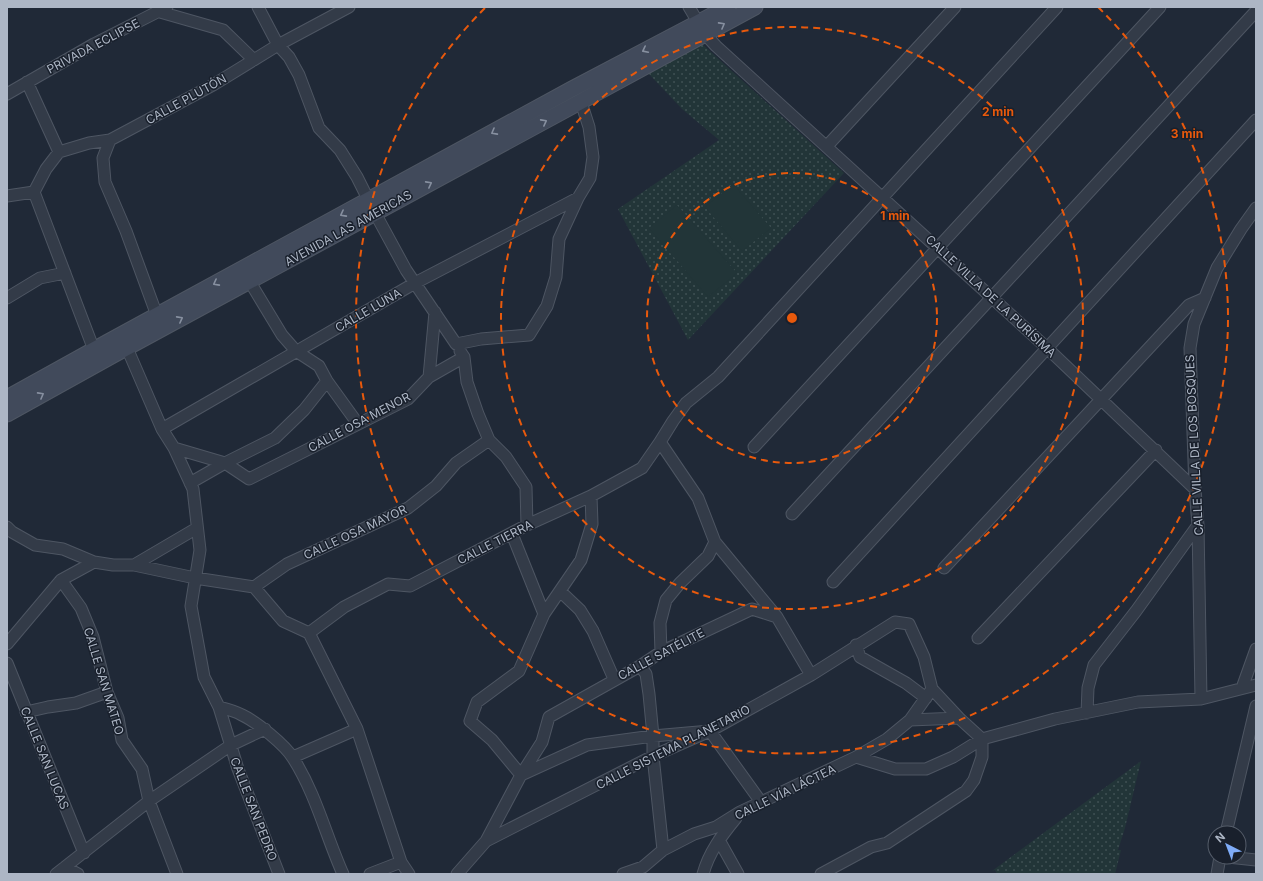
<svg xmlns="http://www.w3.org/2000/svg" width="1263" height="881" font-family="Inter,sans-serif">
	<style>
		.grass { fill: url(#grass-dots) }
		.garden { fill: #223538 }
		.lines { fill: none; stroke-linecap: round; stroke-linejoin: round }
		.street-casing { stroke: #4e5663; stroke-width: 13 }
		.secondary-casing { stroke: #4e5663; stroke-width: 17 }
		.street { stroke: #333b48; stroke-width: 11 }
		.secondary { stroke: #414a5b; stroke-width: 15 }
		.oneway { stroke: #8790a0 }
		.ring { fill: none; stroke: #e8590c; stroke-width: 2; stroke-dasharray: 7 5 }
		.labels { text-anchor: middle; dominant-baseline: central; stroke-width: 3; stroke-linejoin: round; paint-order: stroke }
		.street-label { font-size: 12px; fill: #adb6c5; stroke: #19202c }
		.centre { fill: #e8590c; stroke: #19202c; stroke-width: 2 }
		.ring-label { font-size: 12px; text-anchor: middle; font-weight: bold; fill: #e8590c; stroke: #19202c; stroke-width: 3; stroke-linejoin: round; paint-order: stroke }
	</style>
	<defs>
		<pattern id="grass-dots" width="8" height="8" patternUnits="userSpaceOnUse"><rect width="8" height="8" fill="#223538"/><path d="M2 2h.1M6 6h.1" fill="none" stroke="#3f5053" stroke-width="1.8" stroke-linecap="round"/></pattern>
	</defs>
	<rect width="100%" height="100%" fill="#202937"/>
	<!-- grass -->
	<path class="grass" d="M701 43 844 173 688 340 618 209 719 140 682 109 648 73Z
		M1141 761 1125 828 1118 850H1121L1115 874H997L995 870 992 871Z"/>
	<!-- garden -->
	<path class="garden" d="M733 184 771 228 742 251 705 207Z
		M677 205 737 273 708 297 649 228Z"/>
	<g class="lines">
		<defs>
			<path id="street" d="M258 7 278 45 289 57 299 75 319 128 340 150 357 177 369 201
				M689 7 705 34 716 46 1047 348 1195 489
				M160 12 223 30 254 60
				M27 82 59 152
				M7 94 94 44 167 7
				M110 140 103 158 105 182 126 231 159 321
				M827 146 955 7
				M34 192 46 169 59 152 89 143 110 140 213 85 278 45 349 7
				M34 192 94 350
				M7 196 34 192
				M375 213 406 270 456 344 481 339 529 335 547 306 556 277 559 239 578 198 590 178 593 157 589 127 581 102
				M246 274 250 282 282 335 296 351 319 366 327 381 358 424
				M7 298 40 278 65 273
				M127 348 162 429 174 448 193 489 200 550 191 606 204 677 219 707 238 769 279 874
				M460 351 464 357 467 382 478 414 489 440 506 457 526 487 527 525
				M429 377 435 312
				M162 429 415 283 578 198
				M660 442 698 498 715 542 777 617 811 675
				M754 447 1160 7
				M174 448 225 463 249 479 408 399 429 377 464 357
				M190 483 225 463 275 438 304 410 327 381
				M591 496 592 524 581 560 544 614 519 671 477 702 470 721 492 740 521 775 542 742 549 717 640 666 661 652 752 609 777 617
				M792 514 1256 11
				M7 527 12 532 35 545 63 549 94 562
				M512 534 544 614
				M134 565 195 578 254 587
				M944 568 1189 305 1205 298
				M61 580 81 608 93 637 107 692 118 718 122 740 142 769 149 801 177 874
				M833 582 1256 120
				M254 587 283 621 309 633 344 607 388 584 410 586 527 525 591 496 642 468 660 442 673 421 686 403 718 377 1057 7
				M254 587 287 564 408 508 436 486 456 463 489 440
				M560 591 580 610 593 631 614 679
				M309 633 357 729 401 862 409 874
				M978 638 1156 450
				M7 644 61 580 94 562 113 565H134L197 528
				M856 645 860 657 906 683 926 698
				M661 652 660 623 666 600 680 583 708 556 715 542
				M7 663 84 853
				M640 666 646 674 649 694 653 736V756L663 850
				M1242 688 1256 649
				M1201 699 1198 525 1195 489 1190 348 1194 324 1217 268 1241 229 1256 208
				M219 707C227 709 235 711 242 715 257 722 285 745 293 758 316 794 326 836 343 874
				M26 712 48 707 76 703 107 692
				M1087 713 1088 688 1094 665 1136 611 1198 525
				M910 720 959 718
				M293 757 357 729
				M856 757 895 769H926L953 757 982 739 1055 719 1138 702 1201 699 1256 685
				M1226 833 1256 706
				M719 840 738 874
				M486 841 653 756 710 731 811 675 895 622 909 624 924 657 932 689 959 718 982 739V757L974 780 966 791 887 843 871 847 821 874
				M1228 857 1256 860
				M65 867 78 874
				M56 874 149 801 231 745 265 729
				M370 874 401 862
				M457 874 486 841 521 775 587 745 653 736 710 731 761 802
				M623 874 643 867 663 850 694 834 716 827 740 812 856 757 887 739 910 720 932 689
				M703 874C709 852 722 835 736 818
				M1217 874 1220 857"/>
			<path id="secondary" d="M7 398 108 342 572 89 728 7
				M7 414 115 354 755 7"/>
		</defs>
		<!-- street casing -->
		<use href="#street" class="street-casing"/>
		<!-- secondary casing -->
		<use href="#secondary" class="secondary-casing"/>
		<!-- street -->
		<use href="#street" class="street"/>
		<!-- secondary -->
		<use href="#secondary" class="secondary"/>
	</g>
	<!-- one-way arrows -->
	<defs><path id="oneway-chevron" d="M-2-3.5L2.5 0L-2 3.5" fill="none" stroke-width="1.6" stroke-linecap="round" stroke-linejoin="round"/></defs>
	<g class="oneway">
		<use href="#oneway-chevron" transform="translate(722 25) rotate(-29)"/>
		<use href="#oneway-chevron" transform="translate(645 50) rotate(153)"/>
		<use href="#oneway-chevron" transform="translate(544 122) rotate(-28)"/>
		<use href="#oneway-chevron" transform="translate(494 132) rotate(151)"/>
		<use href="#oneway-chevron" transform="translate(429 184) rotate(-28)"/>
		<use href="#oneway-chevron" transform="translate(343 214) rotate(152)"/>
		<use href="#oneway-chevron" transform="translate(216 283) rotate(152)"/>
		<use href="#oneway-chevron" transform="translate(180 319) rotate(-28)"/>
		<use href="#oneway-chevron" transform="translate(41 395) rotate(-29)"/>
	</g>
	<!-- distance rings -->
	<g class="ring">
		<circle cx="792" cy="318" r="145"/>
		<circle cx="792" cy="318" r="291"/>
		<path d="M1098 7A436 436 0 1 1 486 7"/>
	</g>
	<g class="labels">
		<!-- street labels -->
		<g class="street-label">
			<text transform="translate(93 46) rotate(-28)">PRIVADA ECLIPSE</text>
			<text transform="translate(186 99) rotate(-29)">CALLE PLUTÓN</text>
			<text transform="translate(348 228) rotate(-29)">AVENIDA LAS AMERICAS</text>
			<text transform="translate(991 296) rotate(43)">CALLE VILLA DE LA PURÍSIMA</text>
			<text transform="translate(368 310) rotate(-30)">CALLE LUNA</text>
			<text transform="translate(359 422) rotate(-28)">CALLE OSA MENOR</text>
			<text transform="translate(1194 445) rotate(-93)">CALLE VILLA DE LOS BOSQUES</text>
			<text transform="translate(355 532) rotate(-25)">CALLE OSA MAYOR</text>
			<text transform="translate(495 542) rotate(-27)">CALLE TIERRA</text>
			<text transform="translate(661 654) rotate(-28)">CALLE SATÉLITE</text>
			<text transform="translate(104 681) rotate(73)">CALLE SAN MATEO</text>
			<text transform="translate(673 747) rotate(-27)">CALLE SISTEMA PLANETARIO</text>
			<text transform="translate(45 758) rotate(68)">CALLE SAN LUCAS</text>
			<text transform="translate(785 792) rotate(-26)">CALLE VÍA LÁCTEA</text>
			<text transform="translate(254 809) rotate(69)">CALLE SAN PEDRO</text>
		</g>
	</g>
	<circle cx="792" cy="318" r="6" class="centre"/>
	<g class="ring-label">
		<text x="998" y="116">2 min</text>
		<text x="1187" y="138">3 min</text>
		<text x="895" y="220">1 min</text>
	</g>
	<!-- border -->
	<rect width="1263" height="881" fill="none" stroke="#adb6c5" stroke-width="16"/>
	<!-- north arrow -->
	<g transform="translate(1227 845) rotate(318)"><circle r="19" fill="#19202c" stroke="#545c69"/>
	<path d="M0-3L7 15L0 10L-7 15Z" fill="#7facf8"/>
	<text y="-6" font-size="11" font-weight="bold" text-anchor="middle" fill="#adb6c5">N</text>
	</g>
</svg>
